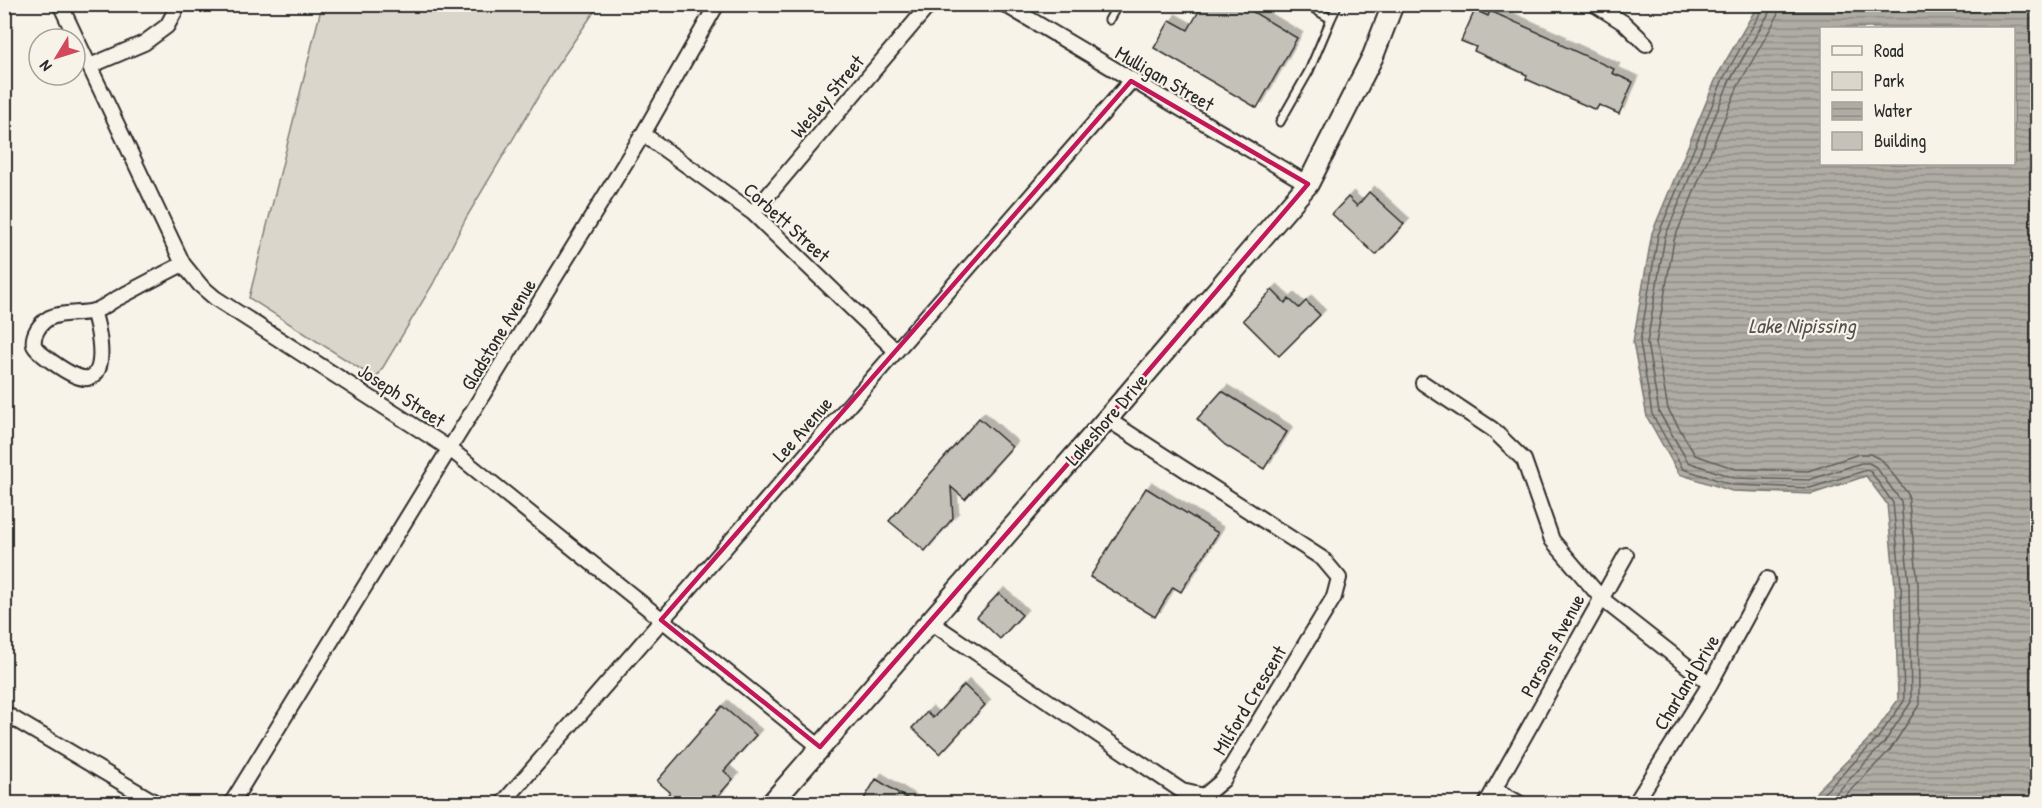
<svg xmlns="http://www.w3.org/2000/svg" width="2042" height="808" font-family="'Patrick Hand',sans-serif">
	<style>
		.park { fill: #dad6cc; stroke: #82807c; stroke-width: 1.5 }
		.water { fill: url(#water-rules); stroke: #7a7874; stroke-width: 1.5; fill-rule: evenodd }
		.lines { fill: none; stroke-linecap: round; stroke-linejoin: round }
		.shore { stroke: #605f5b; stroke-width: 1.5 }
		.building { fill: #c4c1b9; stroke: #2b2b2b; stroke-width: 1.5; filter: url(#shadow) }
		.lane-casing { stroke: #2b2b2b; stroke-width: 11 }
		.street-casing { stroke: #2b2b2b; stroke-width: 18 }
		.secondary-casing { stroke: #2b2b2b; stroke-width: 24 }
		.lane { stroke: #f7f3e8; stroke-width: 7 }
		.street { stroke: #f7f3e8; stroke-width: 14 }
		.secondary { stroke: #f7f3e8; stroke-width: 20 }
		.marked { fill: none; stroke: #c2185b; stroke-width: 4.5; stroke-linejoin: round }
		.labels { text-anchor: middle; dominant-baseline: central; stroke-width: 4.5; stroke-linejoin: round; paint-order: stroke }
		.street-label { font-size: 20px; fill: #2b2b2b; stroke: #f7f3e8 }
		.water-label { font-size: 21px; font-style: italic; fill: #53524f; stroke: #f7f3e8 }
	</style>
	<defs>
		<pattern id="water-rules" width="6" height="5" patternUnits="userSpaceOnUse" patternTransform="scale(1.5)"><rect width="6" height="5" fill="#afaca4"/><path d="M0 2.5h6" fill="none" stroke="#8f8c86"/></pattern>
		<filter id="shadow"><feDropShadow dx="5.5" dy="-5.5" stdDeviation="0" flood-color="#0004"/></filter>
	</defs>
	<rect width="100%" height="100%" fill="#f7f3e8"/>
	<filter id="ink" filterUnits="userSpaceOnUse"><feTurbulence type="fractalNoise" baseFrequency=".0167" numOctaves="2"/><feDisplacementMap in="SourceGraphic" scale="12" xChannelSelector="R" yChannelSelector="G"/><feConvolveMatrix kernelMatrix="1 2 1 2 8 2 1 2 1" color-interpolation-filters="sRGB"/></filter>
	<g filter="url(#ink)">
		<!-- park -->
		<path class="park" d="M322 5H599L554 70 466 218 433 284 376 379 249 298Z"/>
		<!-- water -->
		<path class="water" d="M1758 5H2037V803H1811L1817 791 1873 735 1898 700 1895 585 1887 504 1866 476 1812 494 1732 491 1679 474 1647 417 1633 342 1652 233 1717 76ZM1822 28H2014V164H1822Z"/>
		<g class="lines">
			<!-- shore -->
			<path class="shore" d="M1763 4 1762 10 1723 79 1658 235 1640 342 1652 414 1683 469 1733 485 1810 488 1867 470 1871 472 1893 503 1901 584 1904 701 1877 739 1822 795 1817 804
				M1770 4 1769 13 1729 82 1665 237 1647 343 1659 412 1688 462 1734 478 1809 480 1861 463H1869L1876 467 1901 501 1909 584 1911 702 1884 743 1826 804
				M1779 4 1777 17 1738 86 1674 240 1656 343 1668 409 1695 455 1736 469 1808 471 1859 454H1870L1882 460 1908 494 1918 584 1919 705 1890 750 1837 804"/>
		</g>
		<!-- building -->
		<path class="building" d="M1203 4H1240L1297 38 1257 108 1154 48 1170 20 1188 30Z
			M1475 10 1488 16 1490 11 1560 42 1559 44 1614 69 1612 73 1633 82 1619 114 1599 105 1596 110 1526 79 1527 75 1474 51 1476 47 1461 41Z
			M1369 192 1404 224 1376 255 1332 214 1348 197 1357 206Z
			M1272 290 1285 303 1289 299 1299 308 1306 301 1320 315 1279 356 1243 320Z
			M1222 391 1287 432 1264 469 1225 445 1197 419Z
			M979 418 1012 447 965 499 951 487 953 518 925 551 889 521Z
			M1146 488 1218 533 1181 592 1173 587 1155 617 1090 577Z
			M999 593 1022 615 1000 639 977 617Z
			M964 685 985 705 940 754 912 728 927 712 933 718Z
			M722 706 756 735 724 771 733 779 711 804H660L670 792 657 781Z
			M876 779 916 804H861Z"/>
		<g class="lines">
			<defs>
				<path id="lane" d="M1159 4H1162
					M1331 19 1338 4
					M1109 20 1118 4
					M1280 122 1309 71 1331 19 1306 4"/>
				<path id="street" d="M60 4 183 264 200 285 215 298 450 449 820 747
					M1004 4 1308 184
					M1594 4 1624 23 1646 44
					M90 66 144 43 167 26 179 4
					M643 134 753 213 896 351
					M753 213 930 4
					M93 311C99 328 113 393 74 375 66 372 37 353 34 345 32 335 40 323 49 318 64 311 80 315 94 311 102 309 110 302 118 298 139 287 161 275 183 264
					M1423 383 1492 429 1524 460 1552 540 1602 599 1710 684
					M929 621 1182 791 1204 796 1223 780 1334 597 1339 578 1323 559 1107 419
					M4 713 158 804
					M1494 789 1521 804
					M231 804 643 134 717 4
					M502 804 1131 81
					M1486 804 1626 555
					M1635 804 1710 684 1767 579"/>
				<path id="secondary" d="M771 804 1107 419 1308 184 1373 56 1393 4"/>
			</defs>
			<!-- lane casing -->
			<use href="#lane" class="lane-casing"/>
			<!-- street casing -->
			<use href="#street" class="street-casing"/>
			<!-- secondary casing -->
			<use href="#secondary" class="secondary-casing"/>
			<!-- lane -->
			<use href="#lane" class="lane"/>
			<!-- street -->
			<use href="#street" class="street"/>
			<!-- secondary -->
			<use href="#secondary" class="secondary"/>
		</g>
	</g>
	<!-- marked area -->
	<path class="marked" d="M1131 81 1308 184 1107 419 820 747 661 620Z"/>
	<g class="labels">
		<!-- street labels -->
		<g class="street-label">
			<text transform="translate(1165 78) rotate(30)">Mulligan Street</text>
			<text transform="translate(827 96) rotate(-50)">Wesley Street</text>
			<text transform="translate(787 222) rotate(42)">Corbett Street</text>
			<text transform="translate(498 334) rotate(-59)">Gladstone Avenue</text>
			<text transform="translate(402 395) rotate(33)">Joseph Street</text>
			<text transform="translate(1106 419) rotate(-49)">Lakeshore Drive</text>
			<text transform="translate(802 429) rotate(-49)">Lee Avenue</text>
			<text transform="translate(1552 645) rotate(-62)">Parsons Avenue</text>
			<text transform="translate(1686 682) rotate(-59)">Charland Drive</text>
			<text transform="translate(1249 700) rotate(-59)">Milford Crescent</text>
		</g>
		<!-- water labels -->
		<g class="water-label">
			<text x="1802" y="325">Lake Nipissing</text>
		</g>
	</g>
	<!-- margin -->
	<rect width="2042" height="808" fill="none" stroke="#f7f3e8" stroke-width="24"/>
	<rect x="12" y="12" width="2018" height="784" fill="none" stroke="#2b2b2b" stroke-width="2" filter="url(#ink)"/>
	<!-- legend -->
	<rect x="1820" y="27" width="195" height="138" fill="#f7f3e8" stroke="#a5a39c" stroke-width="1.5"/>
	<rect x="1832" y="46" width="30" height="9" fill="#f7f3e8" stroke="#a5a39c" stroke-width="1.5"/>
	<text x="1874" y="57" font-size="18" fill="#2b2b2b">Road</text>
	<rect x="1832" y="72" width="30" height="18" fill="#dad6cc" stroke="#a5a39c" stroke-width="1.5"/>
	<text x="1874" y="87" font-size="18" fill="#2b2b2b">Park</text>
	<rect x="1832" y="102" width="30" height="18" fill="url(#water-rules)" stroke="#a5a39c" stroke-width="1.5"/>
	<text x="1874" y="117" font-size="18" fill="#2b2b2b">Water</text>
	<rect x="1832" y="132" width="30" height="18" fill="#c4c1b9" stroke="#a5a39c" stroke-width="1.5"/>
	<text x="1874" y="147" font-size="18" fill="#2b2b2b">Building</text>
	<!-- north arrow -->
	<g transform="translate(57 57) rotate(232)"><circle r="28" fill="#f7f3e8" stroke="#a5a39c" stroke-width="1.5"/>
	<path d="M0-4.5L10 22L0 15L-10 22Z" fill="#d1495b"/>
	<text y="-9" font-size="16" font-weight="bold" text-anchor="middle" fill="#2b2b2b">N</text>
	</g>
</svg>
